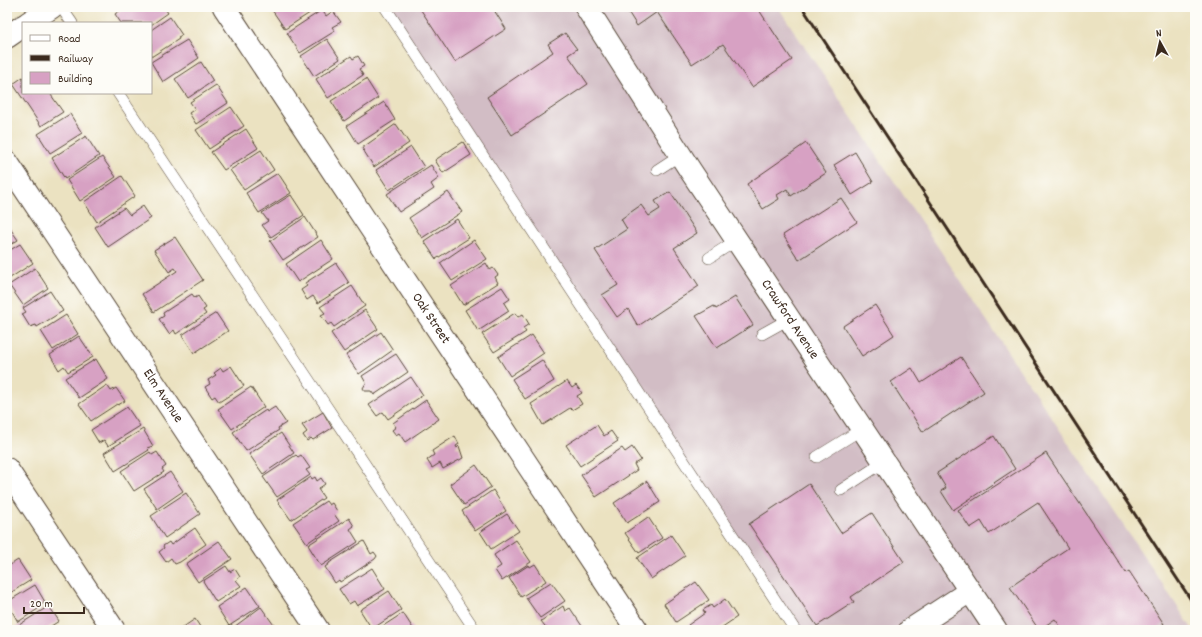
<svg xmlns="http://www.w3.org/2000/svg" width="1202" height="637" font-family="Dekko,sans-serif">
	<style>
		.industrial { fill: #d2bdc5 }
		.building { fill: #d7a1c3 }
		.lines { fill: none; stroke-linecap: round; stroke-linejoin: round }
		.lane-casing { stroke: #554636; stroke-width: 12 }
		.street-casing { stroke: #554636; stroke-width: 24 }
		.secondary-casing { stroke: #554636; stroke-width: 24 }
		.lane { stroke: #fff; stroke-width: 11 }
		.street { stroke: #fff; stroke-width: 22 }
		.secondary { stroke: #fff; stroke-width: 22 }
		.rail { stroke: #3b2a1e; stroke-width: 3 }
		.labels { text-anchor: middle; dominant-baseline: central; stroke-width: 3; stroke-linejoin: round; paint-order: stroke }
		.street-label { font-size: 14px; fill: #3b2a1e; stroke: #fdfcf7 }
	</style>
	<rect width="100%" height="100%" fill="#fdfcf7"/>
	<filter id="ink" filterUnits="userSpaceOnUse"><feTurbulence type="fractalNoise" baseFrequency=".025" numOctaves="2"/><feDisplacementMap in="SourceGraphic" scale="8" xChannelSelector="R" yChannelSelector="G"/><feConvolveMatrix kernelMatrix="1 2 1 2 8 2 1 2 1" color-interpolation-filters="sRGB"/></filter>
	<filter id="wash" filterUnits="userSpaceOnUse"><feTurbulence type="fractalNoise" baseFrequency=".012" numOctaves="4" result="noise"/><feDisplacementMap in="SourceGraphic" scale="16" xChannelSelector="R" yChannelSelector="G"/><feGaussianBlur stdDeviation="0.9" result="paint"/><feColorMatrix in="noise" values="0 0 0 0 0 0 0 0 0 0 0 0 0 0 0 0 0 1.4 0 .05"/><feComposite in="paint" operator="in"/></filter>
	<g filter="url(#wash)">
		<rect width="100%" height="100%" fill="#ebe2c1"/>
		<!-- industrial -->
		<path class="industrial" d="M384 7H778L1193 630H796Z"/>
		<g id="blocks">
			<!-- building -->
			<path class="building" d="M125 7H132L134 9 137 7H164L168 13 151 25V23H121L115 14Z
				M278 7H319L285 29 272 10Z
				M419 7H492L506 29 455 62Z
				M625 7H757L792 60 752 87 723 44 692 64 657 12 637 26Z
				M322 10 326 16 333 11 341 22 332 27 335 31 300 53 287 33Z
				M170 17 182 35 178 37 179 39 151 57V30Z
				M565 33 577 49 568 55 588 84 512 135 487 97 553 52 548 44Z
				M327 39 340 59 314 76 301 56Z
				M187 40 199 58 163 82 151 62Z
				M351 56 353 59 358 56 364 66 359 69 363 75 328 98 316 79Z
				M201 62 213 81 188 98 175 79Z
				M23 77V93H54L51 95 63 112 41 126 13 84Z
				M366 79 378 98 344 121 331 101Z
				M216 85 228 103 196 124 189 113 195 109 190 102Z
				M384 102 395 120 358 144 347 126Z
				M231 107 244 126 209 149 196 130Z
				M70 114 82 133 50 153 38 134Z
				M396 124 409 143 374 167 362 148Z
				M246 129 258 148 224 170 211 152Z
				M86 136 99 156 65 179 52 158Z
				M463 142 471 155 443 173 435 160Z
				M806 143 826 173 791 196 787 189 777 195 779 199 763 209 747 184Z
				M411 147 424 167 389 190 376 170Z
				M261 150 274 170 244 190 230 170Z
				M855 152 873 182 852 195 834 165Z
				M102 157 116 177 80 201 67 180Z
				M431 165 439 178 431 184 434 189 399 212 387 194Z
				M278 173 291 193 259 213 246 193Z
				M122 176 135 196 97 222 84 202Z
				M448 192 462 212 422 238 409 218Z
				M670 192 697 233 674 248 699 286 638 326 628 309 617 317 602 295 618 285 595 250 627 229 621 219 641 205 649 216 660 209 655 201Z
				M291 195 304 215 271 237 262 225 268 221 262 213Z
				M841 198 857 222 799 260 783 235Z
				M143 206 151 218 108 247 95 227 124 208 130 215Z
				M305 217 318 237 283 260 270 241Z
				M457 219 469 238 436 259 424 241Z
				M7 224 18 240 7 247Z
				M175 237 203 280 154 312 142 294 177 271 175 268 169 272 154 250Z
				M321 240 333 259 298 282 286 264Z
				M474 240 487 259 452 281 440 263Z
				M20 244 33 263 7 280V252Z
				M336 263 349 283 318 303 313 296 307 300 301 290 307 286 305 283Z
				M486 263 490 270 493 268 498 275 495 277 498 283 463 305 451 286Z
				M35 268 48 288 23 305 9 285Z
				M352 286 365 306 334 327 331 323 328 325 321 315 325 313 320 307Z
				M502 287 510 299 504 303 509 311 478 331 465 310Z
				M50 291 63 311 37 327 36 325 30 327 22 314 26 312 23 308Z
				M192 294 195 298 198 296 206 308 203 310 206 314 176 334 174 330 169 334 159 319 164 316 163 313Z
				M735 297 753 325 717 348 696 316 714 306 716 309Z
				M875 305 894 335 862 356 843 326Z
				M365 310 378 329 344 352 331 333Z
				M216 313 228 331 194 353 182 335Z
				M515 313 518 317 523 314 529 324 523 328 526 332 494 352 482 334Z
				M66 315 78 334 53 350 41 331Z
				M381 332 393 350 359 374 346 355Z
				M532 335 544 353 510 376 498 357Z
				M79 336 93 357 68 372 64 366 59 370 50 355Z
				M396 354 408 372 374 395 371 391H365L363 388 366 383 362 376Z
				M961 357 984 392 923 432 891 382 912 368 921 383Z
				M96 359 108 379 79 398 65 378Z
				M542 360 554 381 525 399 512 379Z
				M231 366 244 386 219 402 215 396 212 398 205 387 210 384 208 380 216 375 214 373 221 368 223 371Z
				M411 377 423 395 388 419 383 412 377 416 369 405Z
				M567 381 572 388 576 385 582 393 577 396 582 404 572 410 570 408 543 425 531 404Z
				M107 385 111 391 116 388 125 401 118 405 117 404 91 421 79 404Z
				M251 387 264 407 232 429 218 409Z
				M426 400 439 419 405 442 399 433 396 435 392 430 396 427 393 423Z
				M127 407 140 426 108 446 104 440 99 443 91 430Z
				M275 407 286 423 278 428 279 430 246 451 233 432 266 410 267 412Z
				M323 412 332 428 313 440 311 438 307 441 303 435 307 432 302 425Z
				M597 425 604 436 611 431 618 441 580 466 566 445Z
				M143 429 153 446 147 448 149 450 115 471 104 453Z
				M281 433 294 453 263 474 249 454Z
				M455 436 459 444 456 446 457 448 459 446 463 458 443 469 440 463 432 468 427 460 434 455 432 451Z
				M994 436 1015 469 953 510 941 491 946 488 937 473Z
				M632 447 641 460 634 464 637 470 596 497 581 475 622 448 625 452Z
				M150 452 152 455 157 452 166 466 162 469 164 472 134 491 121 471Z
				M1046 453 1126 573 1129 571 1164 624 1154 630H1063L1055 619 1039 630 1010 587 1068 548 1038 502 989 534 981 521 970 528 958 510Z
				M296 455 298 457 301 455 310 468 306 470 310 475 277 497 263 477Z
				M476 465 491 487 464 505 450 484Z
				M170 472 183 491 157 509 144 489Z
				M311 477 312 479 315 477 317 481 321 478 325 484 318 489 324 498 291 520 277 500Z
				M647 481 660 502 627 523 614 503Z
				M809 484 841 533 872 513 904 562 851 597 854 602 817 626 749 524Z
				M493 490 506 511 475 531 462 511Z
				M186 493 200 514 165 538 151 516Z
				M326 501 329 505 332 503 337 511 334 514 339 521 307 543 293 523Z
				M507 514 519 531 491 549 480 532Z
				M648 517 662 538 639 553 625 533Z
				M349 518 354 526 350 529 358 542 321 566 308 545Z
				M195 528 206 544 180 562 175 564 171 558 166 562 159 552 164 548 163 546 169 542 171 545Z
				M671 535 685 556 651 579 637 558Z
				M516 540 531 562 502 581 495 570 501 566 494 555Z
				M219 541 232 559 198 582 186 564Z
				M364 541 371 554 374 552 377 556 375 559 340 582 339 580 335 583 325 567 329 564V563Z
				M18 560 31 580 7 595V567Z
				M535 564 546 581 521 597 509 578 529 565 530 567Z
				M226 566 230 572 235 569 240 577 236 580 241 586 216 602 203 581Z
				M372 568 385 589 357 606 354 601 349 604 339 589Z
				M551 582 565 601 540 618 526 598Z
				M696 582 709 600 676 622 664 604Z
				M35 585 45 602 40 606 41 607 18 622 7 602Z
				M247 587 260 606 229 626 217 607Z
				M389 591 401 610 372 629 360 610Z
				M725 599 737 617 718 630H691L688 625 705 613 703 610 711 605 713 608Z
				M49 606 59 621 45 630H11Z
				M563 606 565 611 570 608 582 626 576 630H548L541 621Z
				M261 607 276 628 273 630H236L234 627Z
				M403 613 414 630H377Z
				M195 619 202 630H179Z"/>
		</g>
	</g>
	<g filter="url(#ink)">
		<use href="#blocks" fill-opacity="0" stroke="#554636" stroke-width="1"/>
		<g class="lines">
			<defs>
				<path id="lane" d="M61 7 72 23
					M385 7 795 630
					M118 93 475 630
					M657 170 680 155
					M709 258 737 240
					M762 334 789 319
					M817 457 862 429
					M841 490 884 462"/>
				<g id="street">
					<path id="s1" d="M224 7 637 630"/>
					<path d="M28 23 52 7"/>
					<path d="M7 37 23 26"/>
					<path id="s2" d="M7 162 318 630"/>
					<path d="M7 469 114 630"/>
					<path d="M910 630 970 591"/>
				</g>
				<g id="secondary">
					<path id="s3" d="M586 7 690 170 996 630"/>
				</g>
			</defs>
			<!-- lane casing -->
			<use href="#lane" class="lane-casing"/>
			<!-- street casing -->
			<use href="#street" class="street-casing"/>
			<!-- secondary casing -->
			<use href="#secondary" class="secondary-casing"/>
			<!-- lane -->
			<use href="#lane" class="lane"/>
			<!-- street -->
			<use href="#street" class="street"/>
			<!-- secondary -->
			<use href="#secondary" class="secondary"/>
			<!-- rail -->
			<path class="rail" d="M802 7 1195 606"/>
		</g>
	</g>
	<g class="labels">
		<!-- street labels -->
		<g class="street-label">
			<text stroke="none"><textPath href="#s1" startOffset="374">Oak Street</textPath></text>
			<text stroke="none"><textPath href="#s3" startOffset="373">Crawford Avenue</textPath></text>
			<text stroke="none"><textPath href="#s2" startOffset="281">Elm Avenue</textPath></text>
		</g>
	</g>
	<!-- margin -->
	<rect width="1202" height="637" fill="none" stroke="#fdfcf7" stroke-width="24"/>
	<!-- legend -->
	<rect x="22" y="22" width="130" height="72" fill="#fdfcf7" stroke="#afa8a0"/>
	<rect x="30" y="35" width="20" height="6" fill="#ffffff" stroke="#afa8a0"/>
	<text x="58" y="42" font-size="12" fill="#3b2a1e">Road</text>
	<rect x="30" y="55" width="20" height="6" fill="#3b2a1e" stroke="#afa8a0"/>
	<text x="58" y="62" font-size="12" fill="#3b2a1e">Railway</text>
	<rect x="30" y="72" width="20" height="12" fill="#d7a1c3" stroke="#afa8a0"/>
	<text x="58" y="82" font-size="12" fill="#3b2a1e">Building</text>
	<!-- north arrow -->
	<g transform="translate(1160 42) rotate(352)" stroke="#fdfcf7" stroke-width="3" paint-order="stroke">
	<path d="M0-3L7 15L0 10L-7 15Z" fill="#3b2a1e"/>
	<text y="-6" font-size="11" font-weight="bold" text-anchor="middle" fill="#3b2a1e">N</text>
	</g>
	<!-- scale -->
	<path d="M24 607v6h60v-6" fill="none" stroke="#3b2a1e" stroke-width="2"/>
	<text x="30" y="607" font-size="12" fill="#3b2a1e" stroke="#fdfcf7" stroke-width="3" paint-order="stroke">20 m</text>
</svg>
